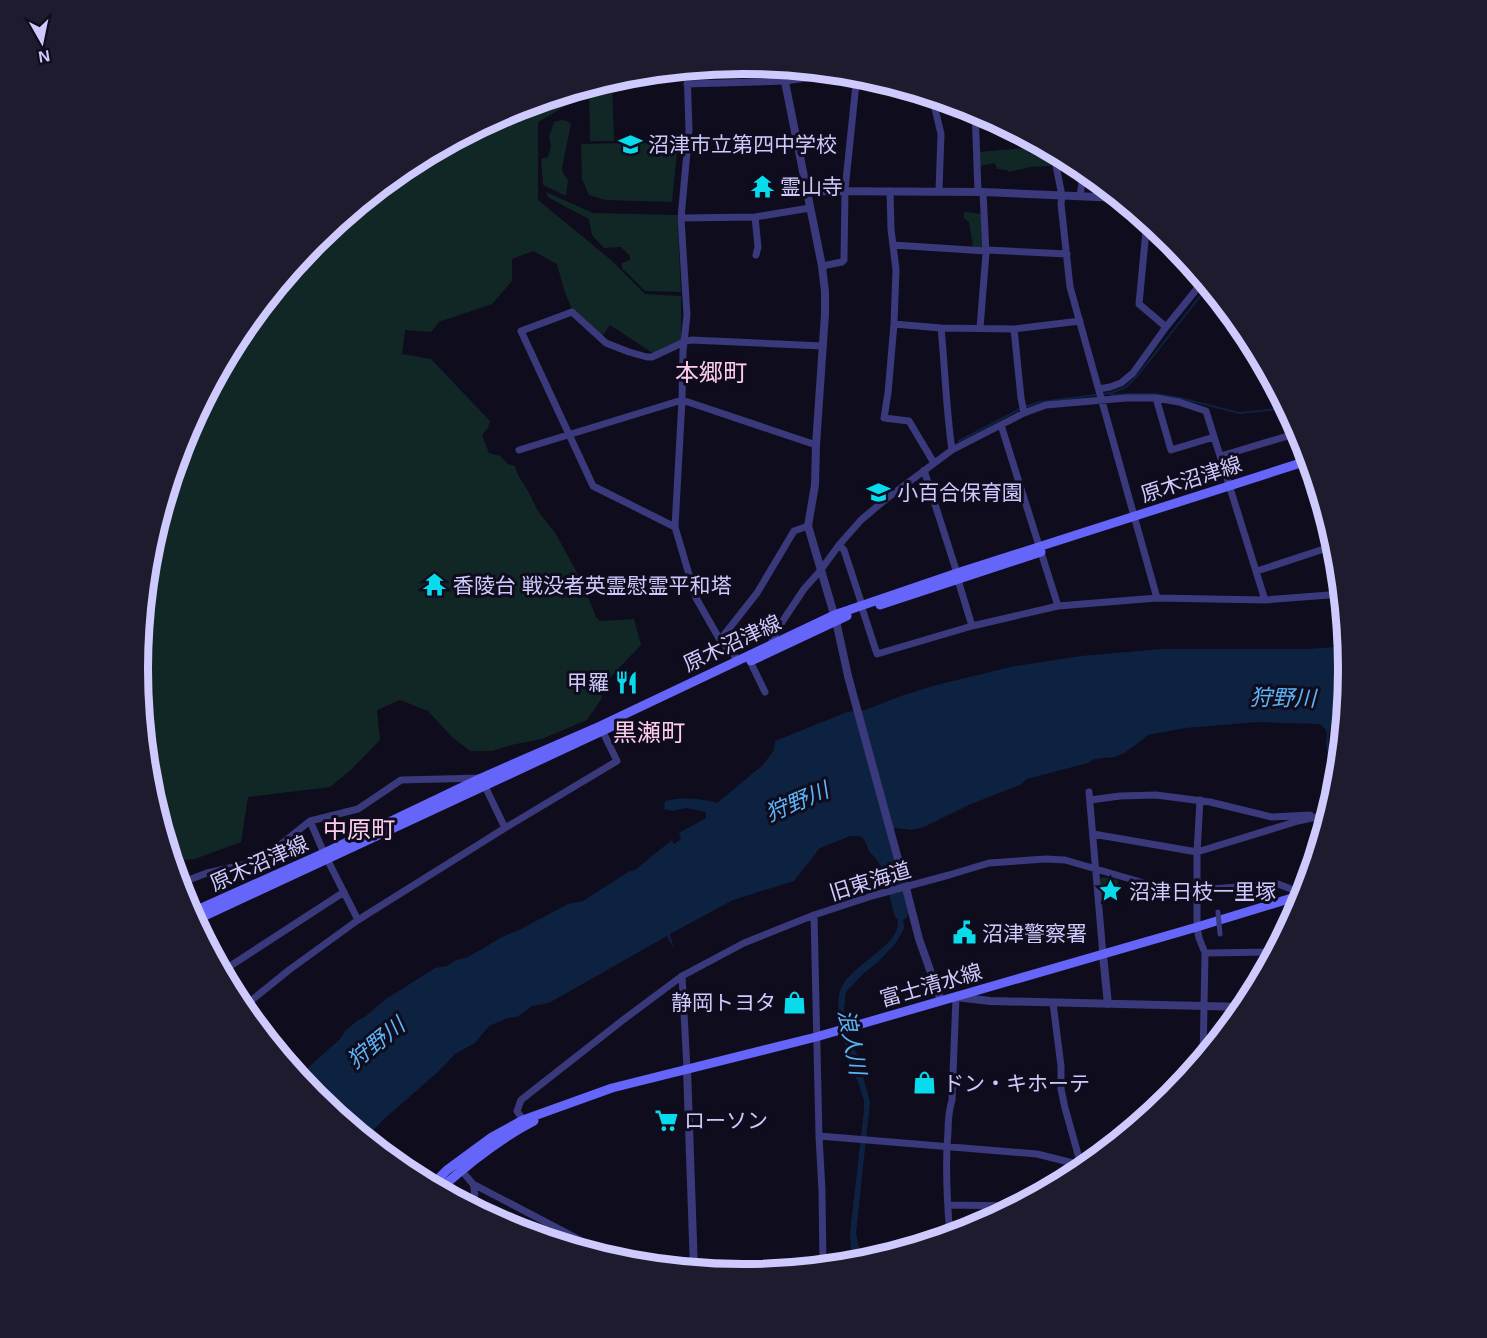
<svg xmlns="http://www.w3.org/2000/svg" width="1487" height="1338" font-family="Arial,'Noto Sans JP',sans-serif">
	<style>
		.green { fill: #102725 }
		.water { fill: #0d2240 }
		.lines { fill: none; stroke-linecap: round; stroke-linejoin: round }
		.stream { stroke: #0d2240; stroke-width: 2 }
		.river { stroke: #0d2240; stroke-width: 14 }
		.minor { stroke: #39397b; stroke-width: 7 }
		.tertiary { stroke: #39397b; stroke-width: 8 }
		.secondary { stroke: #6565fa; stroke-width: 9 }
		.pedestrian-bridge { stroke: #39397b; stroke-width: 5 }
		.tertiary-bridge { stroke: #39397b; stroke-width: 8 }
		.labels { text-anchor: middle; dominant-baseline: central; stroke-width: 6; stroke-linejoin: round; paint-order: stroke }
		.poi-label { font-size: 21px; fill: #cfcafd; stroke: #0f0c1d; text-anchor: start }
		.street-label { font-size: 21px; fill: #cfcafd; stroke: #0f0c1d }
		.water-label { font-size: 22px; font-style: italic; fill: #5cb5f9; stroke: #0f0c1d }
		.quarter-label { font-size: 24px; fill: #fdcced; stroke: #0f0c1d }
		.rim { fill: none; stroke: #cfcafd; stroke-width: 8 }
	</style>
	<rect width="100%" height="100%" fill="#0f0c1d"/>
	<!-- green -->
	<path class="green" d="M612 79 614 141H590L589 86Z
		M580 88 574 101 538 122V200L611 260 645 294 681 296V340L654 354 610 325 601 338 574 314 564 290 557 264 533 251 512 259V281L492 304 439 322 431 332 405 330 402 354 431 359 490 421 488 428 482 435 489 453 500 456 508 464 515 466 518 475 528 491 538 511 556 534 582 582 596 617 600 621 634 619 641 645 600 688 602 698 587 720 542 739 511 745 492 751H470L452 737 428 711 400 700 377 710 380 740 352 769 330 787 248 797 241 842 195 859 172 861 149 787 138 669 149 550 184 437 240 332 315 240 407 165 512 109Z
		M562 120 567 121 571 124 562 168 563 173 568 180 566 196 543 185 541 159 548 157 551 146 549 137 554 122Z
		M678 142 672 202 605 200 589 195 582 179 581 144Z
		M1027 148 1028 153 1047 155 1051 166 1030 167 1009 172 1007 170 997 169 995 163 979 166 978 152Z
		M546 192 593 213 677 215 681 292 645 291 622 268V263L630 260V256L621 247 604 248 592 235 589 219 549 198Z
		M964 212 981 214 984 248 973 247 969 222 964 218Z
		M1103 877 1118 880 1117 897 1101 898 1100 879Z"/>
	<!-- water -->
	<path class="water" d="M1347 646 1349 669 1344 720C1342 721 1336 721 1334 722 1324 729 1331 761 1332 771H1330L1326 743 1327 734 1326 730 1320 724 1258 722 1185 728 1148 735 1137 744 1124 753 1115 757 1094 759 1088 763 1027 779 1020 785 971 804 924 827 911 830 896 828 887 833 885 837 883 857 886 859 888 868 884 871 876 859 869 851 864 839 859 836H850L820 848 794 881 733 900 670 934 674 949 667 936 549 1003 532 1006 517 1017 508 1018 489 1026 475 1043 455 1054 439 1071 384 1119 365 1139 364 1138 367 1126 356 1131 315 1097 298 1077 341 1038 345 1031 357 1021 366 1016 386 999 435 968 447 966 456 960 468 957 502 937 521 929 568 904 583 901 628 872 635 870 672 840 674 844 681 839 679 833 706 818V812L686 808 673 811 664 809 665 801C681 797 701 798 717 803L763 765 774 750 775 741 847 712 865 710 901 696 933 686 1010 667 1081 656 1162 649H1309Z
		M898 898 903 918 904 929 896 943 878 962 864 973 846 992 844 1008 846 1023 851 1043 857 1054 870 1102 856 1233 860 1252 866 1262 857 1264 851 1249 850 1233 864 1110V1100C855 1071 830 1015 841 988 850 966 899 945 898 923 897 915 895 907 893 900Z"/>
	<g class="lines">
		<!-- stream -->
		<path class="stream" d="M1111 393 1126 387 1138 375 1209 285
			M1025 407 1040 402 1111 393V395L1129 394H1155L1180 398 1239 413 1288 408
			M959 441 1020 409"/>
		<!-- river -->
		<path class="river" d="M880 827 901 913"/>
		<!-- minor -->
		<path class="minor" d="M687 69 689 130 681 218 687 315 683 351 682 400 675 527 696 598 720 640 738 660
			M687 84 785 81 840 73
			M932 96 941 134 939 191
			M975 109 978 192
			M1053 150 1062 196 1061 204 1070 287 1157 598
			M890 191 891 229 896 270 894 324 888 393 884 418 909 421 934 463
			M1080 196 1084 168
			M755 217 758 247 756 255
			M681 218 755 217 810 208
			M1147 220 1139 304 1166 327
			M893 245 986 251
			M986 250 1067 254
			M822 266 842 262 844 260 845 190 857 74
			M894 324 941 328 1014 329 1080 321
			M941 328C945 368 946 409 952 450
			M980 328 986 253 983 192
			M1014 329 1021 398 1024 413
			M1099 389 1110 387 1121 383 1133 373 1166 327 1204 280
			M1156 398 1171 450 1214 437
			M1001 425 1058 606
			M519 450 682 400 816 445
			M1221 456 1301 432
			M924 470 957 573
			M675 527 593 486 521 331 572 312 606 343 629 352 647 357H652L684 342 691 340 823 346
			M839 545 844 550 862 605
			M1257 571 1336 545
			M958 580 972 626
			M863 611 877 654 972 626 1058 606 1157 598 1265 600 1342 594
			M720 640 757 593 794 531 808 526
			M771 644 778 628 804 589 820 571 839 545 861 520 886 499 952 450 1024 413 1046 405 1126 398H1156L1179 402 1206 411 1265 600
			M749 659 765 692
			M1089 792 1103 955
			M1090 800 1120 796 1156 795 1210 802 1272 817 1310 815
			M1200 800 1197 852V927L1199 938 1205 953 1203 1060
			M310 821 324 853 358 920
			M1093 834 1197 852 1298 821 1330 814
			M178 884 207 873 260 861 310 821 358 809 401 780 481 778 505 828
			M814 915 819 1136 822 1191 823 1267
			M1205 953 1276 952
			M221 972 344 892
			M682 976 687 1069
			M1053 1003 1061 1066V1089L1065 1108 1081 1165
			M242 1008 289 970 358 920 505 828 617 761 601 728
			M525 1123 517 1111 521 1100 623 1020 682 976 744 943 814 915 875 895 949 875 989 863 1046 859 1065 860 1151 885 1181 890H1197L1278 884 1304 894
			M819 1136 1037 1154 1081 1165 1086 1168
			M461 1170 473 1184 624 1263
			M948 1205 1019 1206
			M469 1206C475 1199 476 1194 473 1184
			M950 1237C947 1202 945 1167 948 1132 948 1121 949 1110 952 1100L956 997
			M559 1243 561 1230"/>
		<!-- tertiary -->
		<path class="tertiary" d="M782 67 822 266 825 292V314L816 445 815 485 808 526 836 621 848 676
			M806 191 983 192 1120 198
			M907 892 919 939 941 1001
			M1103 955 1108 1004
			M956 997 990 1001 1246 1007
			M687 1069 694 1270"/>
		<!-- secondary -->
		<path class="secondary" d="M880 605 1041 552
			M751 661 847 616
			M190 913 324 853 481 778 600 726 834 615 957 573 1310 460
			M194 921 611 727
			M431 1186 447 1170 492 1137 523 1120 612 1088 816 1037 1197 927 1305 894
			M439 1190C468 1164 499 1139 534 1121"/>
		<!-- pedestrian-bridge -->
		<path class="pedestrian-bridge" d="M1218 912 1220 934"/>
		<!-- tertiary-bridge -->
		<path class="tertiary-bridge" d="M848 676 907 892"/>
	</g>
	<!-- icons -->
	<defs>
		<symbol id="school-bare" viewBox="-9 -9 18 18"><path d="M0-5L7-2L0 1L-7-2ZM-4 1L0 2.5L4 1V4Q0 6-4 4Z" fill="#08dbeb" stroke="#0f0c1d" stroke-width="2.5" paint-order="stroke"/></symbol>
		<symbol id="temple-bare" viewBox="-9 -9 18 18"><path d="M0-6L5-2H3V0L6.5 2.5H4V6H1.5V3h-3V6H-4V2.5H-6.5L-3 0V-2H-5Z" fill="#08dbeb" stroke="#0f0c1d" stroke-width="2.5" paint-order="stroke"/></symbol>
		<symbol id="restaurant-bare" viewBox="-9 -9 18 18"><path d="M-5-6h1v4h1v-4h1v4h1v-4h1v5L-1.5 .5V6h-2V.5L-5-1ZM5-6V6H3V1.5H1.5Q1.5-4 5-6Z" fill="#08dbeb" stroke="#0f0c1d" stroke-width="2.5" paint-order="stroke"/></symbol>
		<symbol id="sight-bare" viewBox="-9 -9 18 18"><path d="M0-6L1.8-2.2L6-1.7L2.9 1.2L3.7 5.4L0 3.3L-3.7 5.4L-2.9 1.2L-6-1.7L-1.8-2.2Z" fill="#08dbeb" stroke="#0f0c1d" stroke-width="2.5" paint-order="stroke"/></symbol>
		<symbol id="civic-bare" viewBox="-9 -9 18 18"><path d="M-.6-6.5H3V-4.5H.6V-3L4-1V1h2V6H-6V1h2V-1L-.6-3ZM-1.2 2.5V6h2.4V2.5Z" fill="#08dbeb" stroke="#0f0c1d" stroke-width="2.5" paint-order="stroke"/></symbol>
		<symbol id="shop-bare" viewBox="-9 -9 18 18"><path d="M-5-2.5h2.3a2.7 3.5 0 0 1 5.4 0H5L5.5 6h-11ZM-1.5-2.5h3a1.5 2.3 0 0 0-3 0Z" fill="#08dbeb" stroke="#0f0c1d" stroke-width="2.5" paint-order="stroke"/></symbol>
		<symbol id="supermarket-bare" viewBox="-9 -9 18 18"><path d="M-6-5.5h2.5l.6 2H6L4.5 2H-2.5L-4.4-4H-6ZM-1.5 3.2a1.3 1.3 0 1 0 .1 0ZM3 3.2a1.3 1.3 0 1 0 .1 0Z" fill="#08dbeb" stroke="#0f0c1d" stroke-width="2.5" paint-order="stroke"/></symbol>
	</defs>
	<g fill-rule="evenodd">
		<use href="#school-bare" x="614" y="128" width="33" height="33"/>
		<use href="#temple-bare" x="746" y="170" width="33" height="33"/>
		<use href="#school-bare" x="862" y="476" width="33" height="33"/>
		<use href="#temple-bare" x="418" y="568" width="33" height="33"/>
		<use href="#restaurant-bare" x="610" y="666" width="33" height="33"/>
		<use href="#sight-bare" x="1094" y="874" width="33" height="33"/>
		<use href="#civic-bare" x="948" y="916" width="33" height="33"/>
		<use href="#shop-bare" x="778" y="986" width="33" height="33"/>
		<use href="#shop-bare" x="908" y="1066" width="33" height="33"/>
		<use href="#supermarket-bare" x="650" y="1104" width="33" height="33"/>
	</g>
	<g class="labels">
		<!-- poi labels -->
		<g class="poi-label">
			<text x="648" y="144">沼津市立第四中学校</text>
			<text x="780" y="186">霊山寺</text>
			<text x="897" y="492">小百合保育園</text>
			<text x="453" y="585">香陵台 戦没者英霊慰霊平和塔</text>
			<text x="609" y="682" text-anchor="end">甲羅</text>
			<text x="1129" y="891">沼津日枝一里塚</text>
			<text x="982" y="933">沼津警察署</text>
			<text x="776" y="1002" text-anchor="end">静岡トヨタ</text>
			<text x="943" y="1083">ドン・キホーテ</text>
			<text x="684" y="1120">ローソン</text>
		</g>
		<!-- street labels -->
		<g class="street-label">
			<text transform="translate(1191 479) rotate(-18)">原木沼津線</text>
			<text transform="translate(732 643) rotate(-25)">原木沼津線</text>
			<text transform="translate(259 863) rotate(-24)">原木沼津線</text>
			<text transform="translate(870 881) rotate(-17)">旧東海道</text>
			<text transform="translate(931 985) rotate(-16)">富士清水線</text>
		</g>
		<!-- water labels -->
		<g class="water-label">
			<text transform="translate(1283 698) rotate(1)">狩野川</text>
			<text transform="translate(797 802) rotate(-23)">狩野川</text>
			<text transform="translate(852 1042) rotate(79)">浪人川</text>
			<text transform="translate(376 1043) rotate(-39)">狩野川</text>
		</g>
		<!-- quarter labels -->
		<g class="quarter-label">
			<text x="711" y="372">本郷町</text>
			<text x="649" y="732">黒瀬町</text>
			<text x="359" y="829">中原町</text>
		</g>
	</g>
	<!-- crop -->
	<path d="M0 0H1487V1338H0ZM148 669a595 595 0 1 1 1190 0a595 595 0 1 1-1190 0Z" fill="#1e1b2f" fill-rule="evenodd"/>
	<path class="rim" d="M148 669a595 595 0 1 1 1190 0a595 595 0 1 1-1190 0Z"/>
	<!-- north arrow -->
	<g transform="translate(42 42) rotate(171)" stroke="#0f0c1d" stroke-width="4.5" paint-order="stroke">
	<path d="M0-4.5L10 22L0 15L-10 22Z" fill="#cfcafd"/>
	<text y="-9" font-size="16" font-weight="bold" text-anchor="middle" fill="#cfcafd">N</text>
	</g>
</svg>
